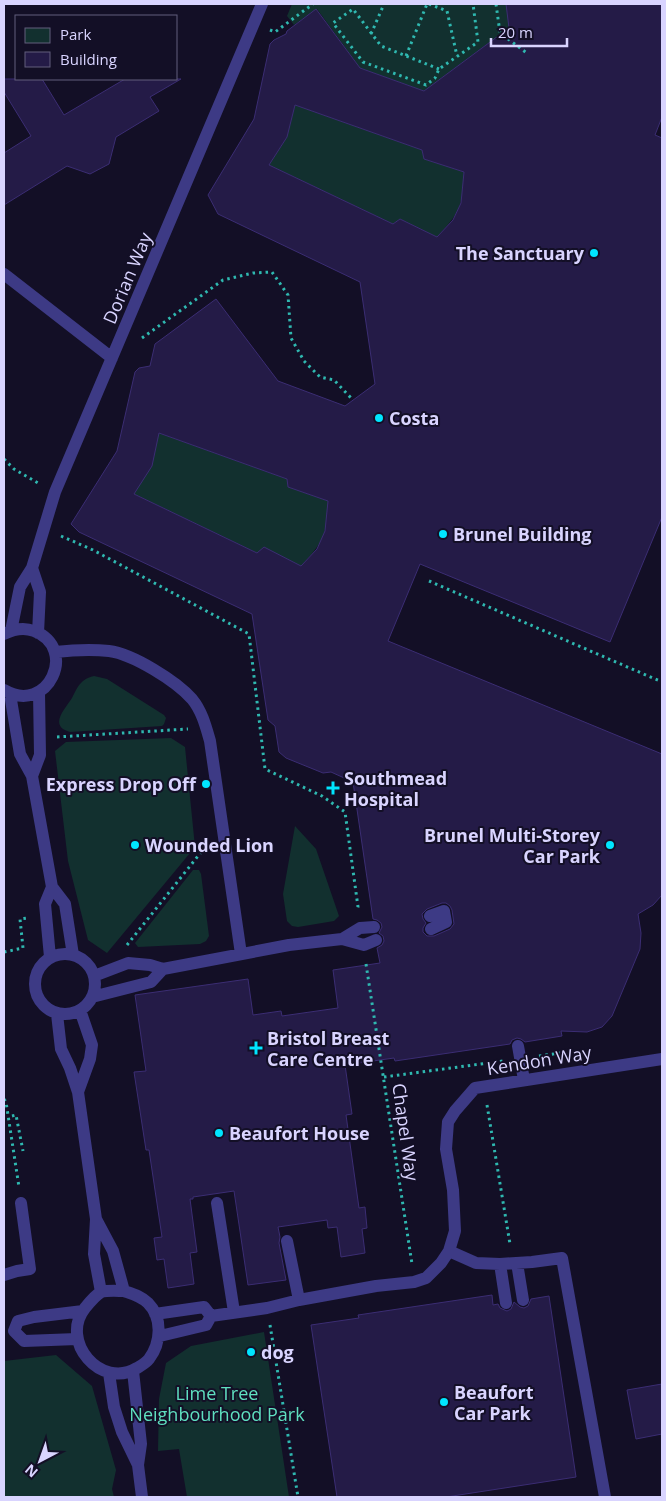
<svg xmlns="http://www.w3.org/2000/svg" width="666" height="1501" font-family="'Open Sans',sans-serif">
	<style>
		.green { fill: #12302f }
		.building { fill: #241b47; stroke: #3b2d73; fill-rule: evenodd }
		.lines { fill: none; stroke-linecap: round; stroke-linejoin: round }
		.path { stroke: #2fb8b0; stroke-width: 3; stroke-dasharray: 2.5 4; stroke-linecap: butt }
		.service { stroke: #3d3a85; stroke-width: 12 }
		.poi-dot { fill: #00e5ff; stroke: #130f26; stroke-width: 2 }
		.labels { text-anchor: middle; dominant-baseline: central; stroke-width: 4; stroke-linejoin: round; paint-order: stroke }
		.poi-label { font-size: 18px; font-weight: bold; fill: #d9d4ff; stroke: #130f26; text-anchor: start }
		.street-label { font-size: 18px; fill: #d9d4ff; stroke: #130f26 }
		.park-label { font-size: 18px; fill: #5fe0c0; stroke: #130f26 }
	</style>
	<rect width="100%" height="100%" fill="#130f26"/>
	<!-- green -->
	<path class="green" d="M292 4H506L510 30 520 59 494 39 424 91 360 68 317 9 294 25 287 16Z
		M295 105 422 150 424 159 464 172C462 207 461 211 437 237L400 219 393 224 269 165 287 137Z
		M159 433 287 479 288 487 328 501C326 536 325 540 301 566L264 548 257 553 134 494Z
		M94 676 107 679 164 715 166 718 164 724 162 726 70 732C48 726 65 709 72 698 75 692 78 685 83 681 87 678 90 677 94 676Z
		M171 738 185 747 195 847 107 953 88 940 68 861 55 751 66 742Z
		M295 826 316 849 339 916 334 921 298 927 292 926 287 921 283 894Z
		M193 870H199L201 874 209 936 206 941 200 944 138 947 135 943Z
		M264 1332 289 1497H187L179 1449 158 1451 159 1399 166 1363 191 1346Z
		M56 1355 92 1386 116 1470 112 1489 114 1497H4V1361Z"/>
	<!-- building -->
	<path class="building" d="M506 4H662V117L655 135 662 138V517L610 642 420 564 388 641 662 754V895L653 905 638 914 641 933 640 949 612 1016 602 1027 587 1032 561 1031 562 1036 525 1042 521 1039 517 1038 512 1040 510 1044 395 1061 394 1058 345 1065 352 1114 346 1115 359 1208 365 1207 367 1228 362 1229 365 1253 341 1257 337 1227 328 1228 327 1220 278 1227 280 1237 279 1243 286 1280 248 1285 234 1191 193 1197V1199H190L197 1252 190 1253 194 1284 168 1288 164 1259 157 1260 154 1238 162 1237 149 1150H146L134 1072 146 1071 135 995 248 979 253 1015 281 1011 282 1016 338 1008 333 970 380 963 377 948 382 945 384 941 383 936 379 933 382 927 381 923 377 920 373 919 353 782 331 772 323 773 286 758 279 752 275 726 268 720 252 614 79 532 71 524 117 451 135 372 139 368 150 366 155 344 216 299 278 381 345 406 375 384 360 282 218 214 208 195 254 119 270 44 274 40 286 34 287 31 316 9 360 68 424 91 509 28ZM295 105 422 150 424 159 464 172 461 203 453 220 437 237 400 219 393 224 269 165 287 137ZM159 433 287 479 288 487 328 501 325 531 317 549 301 566 264 547 257 553 134 494 152 466ZM442 903H446L450 906 452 910 454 924 450 929 434 936H427L423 932V928L426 923 423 919 422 914 427 909Z
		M4 79H42L64 115 125 79H181L150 97 159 111 116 137 109 164 90 174 67 166 4 205V153L31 136 4 92Z
		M492 1295 493 1305 498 1304 500 1308 507 1311 511 1309 514 1302 520 1307 524 1308 528 1306 531 1299 549 1296 576 1477 446 1497H337L311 1325 359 1318 358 1315Z
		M662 1384V1434L636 1439 627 1390Z"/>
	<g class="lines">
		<!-- path -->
		<path class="path" d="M429 4 447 11 457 56
			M496 4 500 33 528 54
			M270 30 275 32 313 4
			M371 34 384 4
			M406 56 427 4
			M439 69 381 46 353 9 333 23 363 62 426 85 435 78 439 69 478 42 473 4
			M142 338 223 280 253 273 272 272 288 295 291 338 304 361 320 377 334 380 353 400
			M4 459 14 469 38 483
			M61 536 93 550 249 634 265 769 322 796 345 812 358 907 357 911
			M429 581 662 682
			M57 737 188 729
			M127 945 206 846
			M4 952 23 948 20 919 27 918
			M366 964 412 1264
			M539 1056 560 1053
			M384 1077 503 1061
			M4 1099 6 1102 19 1187
			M487 1105 510 1244
			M12 1116 16 1115 23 1151
			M270 1325 298 1497"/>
		<!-- service -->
		<path class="service" d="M4 274 112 358
			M32 568 40 592 38 633
			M11 631 20 587 32 568 55 492 262 4
			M55 652C73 650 91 649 109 651 133 654 176 681 192 699 202 711 206 727 210 741L241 954
			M4 690C48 716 79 648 34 631 24 627 14 629 4 634
			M10 694 20 754 32 776 52 887 65 904 73 955
			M32 776 40 755 39 692
			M430 916 444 911 446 922 431 929
			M374 927 360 928 342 939 364 945 376 940
			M35 984a30 30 0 1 1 60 0a30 30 0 1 1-60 0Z
			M50 957 45 904 52 887
			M94 976 128 963 150 965 163 969 289 945 342 939
			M92 997 151 982 163 969
			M57 1014 61 1049 70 1068 78 1092 96 1219 94 1254 101 1292
			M518 1046 524 1080
			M78 1092 90 1059 92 1045 80 1010
			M217 1203 234 1312
			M96 1219 113 1251 124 1291
			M287 1241 299 1300
			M449 1251 476 1263 500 1264 532 1262 562 1258 605 1497
			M517 1263 523 1300
			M500 1264 506 1303
			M4 1275 17 1271 30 1269 21 1203
			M124 1291C133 1294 141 1296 148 1303 163 1318 161 1343 149 1359 146 1363 142 1365 137 1368 101 1390 59 1341 85 1308 89 1303 96 1295 101 1292 108 1290 118 1291 124 1291Z
			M155 1314 204 1307 211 1316
			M211 1316 267 1308 299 1300 376 1286 414 1282 426 1278 441 1263 449 1251 455 1231 453 1190 446 1149 448 1122 455 1111 475 1088 662 1059
			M14 1331 18 1321 34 1317 83 1311
			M14 1331 24 1341 77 1339
			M160 1336 206 1325 211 1316
			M133 1371 141 1444 138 1465 142 1497
			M109 1373 114 1407 122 1432 138 1465"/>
	</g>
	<!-- markers -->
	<g class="poi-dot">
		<circle cx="594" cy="253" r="5"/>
		<circle cx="379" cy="418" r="5"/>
		<circle cx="443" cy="534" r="5"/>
		<circle cx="206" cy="784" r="5"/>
		<path d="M330.5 780.5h5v5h5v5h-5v5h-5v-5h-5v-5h5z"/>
		<circle cx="135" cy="845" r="5"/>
		<circle cx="610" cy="845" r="5"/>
		<path d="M253.5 1040.5h5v5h5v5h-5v5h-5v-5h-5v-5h5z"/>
		<circle cx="219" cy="1133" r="5"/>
		<circle cx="251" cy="1352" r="5"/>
		<circle cx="444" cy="1402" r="5"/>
	</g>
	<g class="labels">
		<!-- poi labels -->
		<g class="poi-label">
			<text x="584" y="253" text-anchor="end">The Sanctuary</text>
			<text x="389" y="418">Costa</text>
			<text x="453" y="534">Brunel Building</text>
			<text x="344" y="778">Southmead<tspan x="344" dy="21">Hospital</tspan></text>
			<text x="196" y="784" text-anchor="end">Express Drop Off</text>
			<text x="600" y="835" text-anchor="end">Brunel Multi-Storey<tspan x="600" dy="21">Car Park</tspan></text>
			<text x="145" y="845">Wounded Lion</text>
			<text x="267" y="1038">Bristol Breast<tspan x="267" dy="21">Care Centre</tspan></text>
			<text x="229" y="1133">Beaufort House</text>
			<text x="261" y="1352">dog</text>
			<text x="454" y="1392">Beaufort<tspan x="454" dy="21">Car Park</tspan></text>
		</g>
		<!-- street labels -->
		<g class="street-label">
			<text transform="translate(127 278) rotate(-67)">Dorian Way</text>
			<text transform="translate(539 1060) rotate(-9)">Kendon Way</text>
			<text transform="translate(406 1132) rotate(82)">Chapel Way</text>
		</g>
		<!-- park labels -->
		<g class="park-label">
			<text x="217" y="1393">Lime Tree<tspan x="217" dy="21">Neighbourhood Park</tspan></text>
		</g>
	</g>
	<!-- border -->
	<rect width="666" height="1501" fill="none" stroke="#d9d4ff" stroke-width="10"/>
	<!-- legend -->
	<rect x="15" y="15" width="162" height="65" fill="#130f26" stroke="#625e7d"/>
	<rect x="25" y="28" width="25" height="15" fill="#12302f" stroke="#625e7d"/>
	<text x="60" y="40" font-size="15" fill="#d9d4ff">Park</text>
	<rect x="25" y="52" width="25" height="15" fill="#241b47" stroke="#625e7d"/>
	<text x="60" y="65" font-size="15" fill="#d9d4ff">Building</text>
	<!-- north arrow -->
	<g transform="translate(40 1461) rotate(221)" stroke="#130f26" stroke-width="4" paint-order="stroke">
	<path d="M0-4L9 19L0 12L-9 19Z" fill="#d9d4ff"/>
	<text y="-8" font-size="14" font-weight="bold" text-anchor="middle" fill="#d9d4ff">N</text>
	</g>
	<!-- scale -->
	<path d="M491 38v8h76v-8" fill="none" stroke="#d9d4ff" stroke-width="2.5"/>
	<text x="498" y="38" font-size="15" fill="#d9d4ff" stroke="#130f26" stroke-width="4" paint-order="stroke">20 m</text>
</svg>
